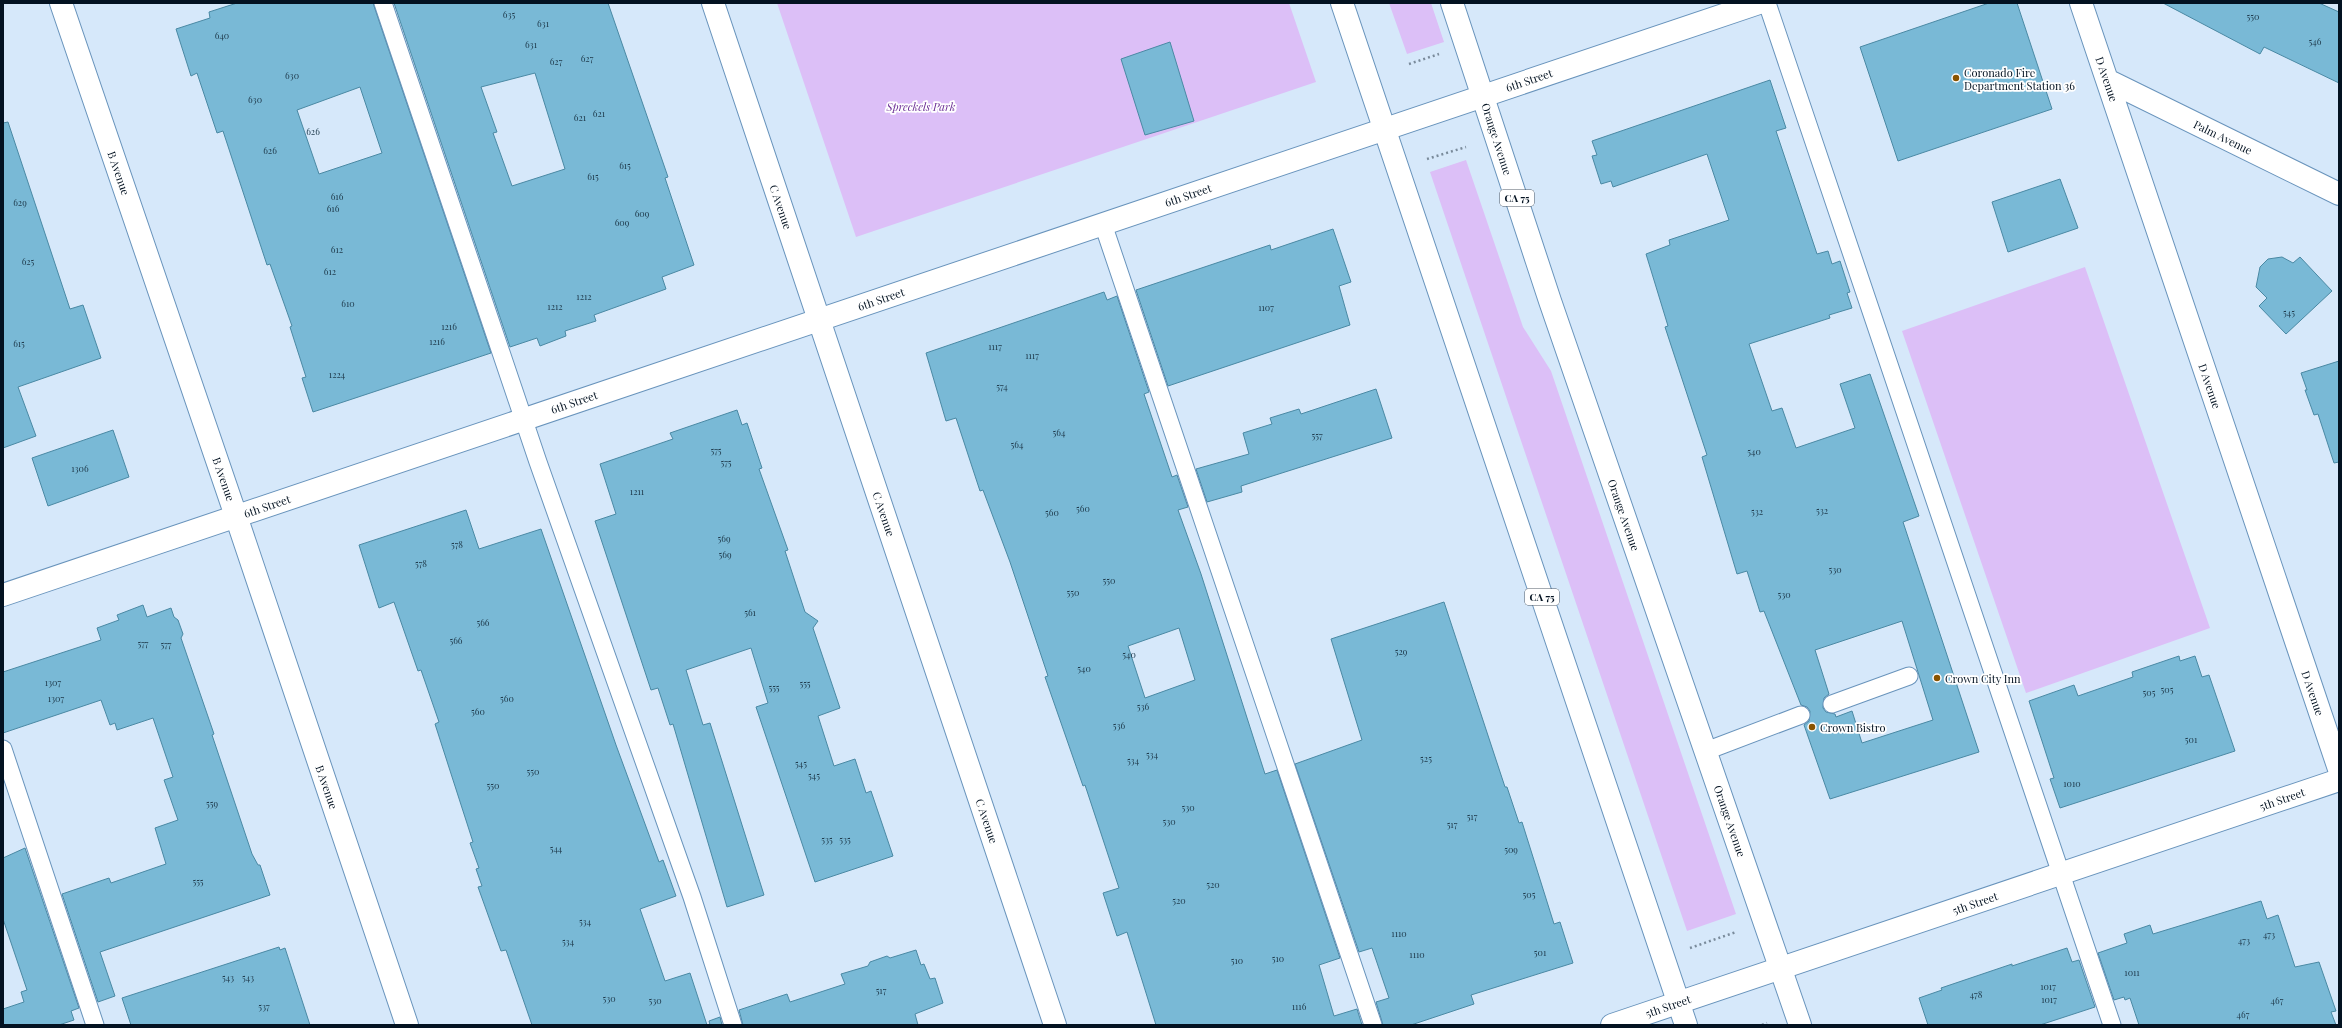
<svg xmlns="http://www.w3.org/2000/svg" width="2342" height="1028" font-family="'Playfair Display',serif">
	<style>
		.green { fill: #dcbff7 }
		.building { fill: #79b9d6; stroke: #4a89a4; fill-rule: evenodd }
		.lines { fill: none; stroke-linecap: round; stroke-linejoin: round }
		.service-casing { stroke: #6994bc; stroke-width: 19 }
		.minor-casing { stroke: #6994bc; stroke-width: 24 }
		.tertiary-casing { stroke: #6994bc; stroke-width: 24 }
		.trunk-casing { stroke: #6994bc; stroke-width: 24 }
		.path { stroke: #7a8b9b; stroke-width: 2.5; stroke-dasharray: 2 3; stroke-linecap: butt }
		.service { stroke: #fff; stroke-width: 17 }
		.minor { stroke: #fff; stroke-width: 22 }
		.tertiary { stroke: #fff; stroke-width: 22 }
		.trunk { stroke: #fff; stroke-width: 22 }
		.poi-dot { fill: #895401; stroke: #fff; stroke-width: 1.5 }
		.labels { text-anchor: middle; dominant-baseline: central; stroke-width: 3.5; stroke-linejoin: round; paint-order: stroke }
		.number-label { font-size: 9px; fill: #203c4e }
		.shield { fill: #fff; stroke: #4f5964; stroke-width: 1 }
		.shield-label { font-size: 10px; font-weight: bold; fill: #031221 }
		.poi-label { font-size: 11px; fill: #031221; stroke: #fff; text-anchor: start }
		.street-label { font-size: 11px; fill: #031221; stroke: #fff }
		.park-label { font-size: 11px; font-style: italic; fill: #6b2e95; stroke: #fff }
	</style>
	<rect width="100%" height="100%" fill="#d6e8fa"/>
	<!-- green -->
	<path class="green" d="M777 3H1289L1316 82 856 237Z
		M1389 3H1431L1444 42 1407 54Z
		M1466 160 1523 327 1551 371 1736 914 1687 931 1430 172Z
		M2085 267 2210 628 2026 693 1902 331Z"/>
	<!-- building -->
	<path class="building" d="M237 3H373L491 353 313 412 302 378 306 377 290 327 292 326 270 264 267 265 223 131 217 133 197 73 191 76 176 29 210 18 209 12ZM360 87 382 153 319 174 297 110Z
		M394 3H608L668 177 665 178 694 265 662 277 666 289 594 315 596 321 565 331 566 336 540 346 537 338 510 347ZM535 73 565 169 512 186 493 133 497 132 481 87Z
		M1989 3H2017L2052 109 1898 161 1860 47Z
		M2163 3H2319L2339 12V83L2264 47 2260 54Z
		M1170 42 1194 121 1145 135 1121 59Z
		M1770 80 1786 128 1776 131 1817 254 1828 251 1832 264 1840 261 1850 292 1847 293 1852 308 1829 315 1830 318 1749 344 1772 411 1782 408 1796 448 1855 428 1840 384 1870 374 1919 516 1903 522 1979 752 1830 799 1804 725 1809 721 1810 711 1807 707 1801 705 1764 611 1760 612 1747 571 1737 574 1702 457 1707 455 1665 327 1668 326 1646 254 1670 245 1669 240 1729 220 1707 154 1613 187 1611 181 1601 184 1592 156 1597 155 1592 141ZM1902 621 1933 720 1862 743 1852 711 1836 717 1835 714 1826 712 1823 708 1824 698 1829 694 1815 650Z
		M8 122 70 309 83 305 101 358 18 387 36 436 3 448V123Z
		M2060 179 2078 228 2008 252 1992 202Z
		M1333 229 1351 282 1339 286 1350 325 1168 386 1136 290 1270 245 1271 250Z
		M2282 257 2293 263 2300 257 2332 291 2286 334 2259 306 2267 298 2256 287 2260 267 2268 259Z
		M1104 292 1107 300 1117 296 1149 392 1144 394 1172 477 1177 475 1188 507 1178 510 1201 574 1265 774 1277 770 1340 958 1319 965 1334 1016 1357 1009 1362 1025H1156L1127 932 1117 936 1103 893 1119 888 1085 785 1083 786 1045 677 1048 676 1010 562 983 490 980 491 956 418 946 421 926 353ZM1179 628 1195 680 1145 698 1128 646Z
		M2339 361V462L2334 463 2318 414 2314 415 2305 390H2307L2301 373Z
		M1376 389 1392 438 1241 486 1242 492 1207 502 1196 469 1249 454 1243 433 1272 424 1270 418 1299 409 1301 414Z
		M737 410 742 425 747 423 762 468 759 469 788 550 785 551 805 612 818 621 813 628 840 708 818 716 834 766 855 759 866 793 871 791 893 856 815 882 756 707 768 703 751 648 686 670 703 725 710 723 764 895 727 907 673 724 670 725 658 688 651 690 595 521 616 514 600 464 673 439 670 433Z
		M113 430 129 477 48 506 32 458Z
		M466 510 479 549 541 529 616 745 659 862 663 860 676 896 640 909 665 981 690 973 707 1025H532L506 950 501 951 478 887 482 886 476 869 479 868 470 843 473 842 435 724 439 722 421 670 418 671 394 602 379 608 359 545Z
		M1444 602 1505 787H1507L1519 823 1522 822 1554 924 1560 922 1573 963 1471 995 1474 1004 1411 1025H1383L1376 1002 1389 998 1372 948 1359 952 1295 764 1362 740 1331 639Z
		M143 605 147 617 171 608 174 617 178 620 183 634 181 638 214 734 212 735 252 854 258 865H260L270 895 100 952 115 996 98 1002 62 894 109 878 111 883 166 864 155 828 178 820 164 780 173 777 153 718 117 730 115 723 110 725 101 700 3 733V672L101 640 97 628 119 620 117 615Z
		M2179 656 2180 661 2195 656 2202 677 2209 675 2235 751 2060 808 2050 779 2054 778 2029 701 2074 685 2078 696 2133 677 2132 672Z
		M25 848 79 1008 71 1011 74 1020 59 1025H3V1009L24 1002 21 992 27 990 3 919V858Z
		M2261 901 2267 919 2278 915 2295 967 2319 962 2336 1011 2331 1012 2336 1025H2139L2130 998 2125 1000 2124 997 2114 1000 2098 953 2127 943 2124 934 2150 925 2153 934Z
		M279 947 280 950 285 948 310 1025H131L122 998Z
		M2067 948 2072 962 2079 960 2095 1007 2040 1025H1928L1919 998 1942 990 1941 988 2012 964V966Z
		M916 950 921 965 924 964 930 979 935 978 943 1003 915 1014 918 1025H743L739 1010 787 994 790 1002 845 984 841 974 868 966 870 962 887 956 890 958Z
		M720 1017 722 1025H710L709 1021Z"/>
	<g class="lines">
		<defs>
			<path id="service" d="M383 3 538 462 692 897 733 1025
				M1767 3 2112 1025
				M1103 224 1373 1025
				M1832 704 1909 676
				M3 749 95 1025
				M1706 751 1801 715"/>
			<path id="minor" d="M61 3 236 516 407 1025
				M713 3 1055 1025
				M1612 1025 2339 780"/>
			<path id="tertiary" d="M2081 3 2339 769
				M2107 80 2339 194
				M3 595 1759 3"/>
			<path id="trunk" d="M1342 3 1686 1025
				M1452 3 1550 301 1800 1025"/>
		</defs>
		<!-- service casing -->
		<use href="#service" class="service-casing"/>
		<!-- minor casing -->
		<use href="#minor" class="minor-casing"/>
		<!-- tertiary casing -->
		<use href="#tertiary" class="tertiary-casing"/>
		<!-- trunk casing -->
		<use href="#trunk" class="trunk-casing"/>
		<!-- path -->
		<path class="path" d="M1409 64 1439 54
			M1427 159 1466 147
			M1690 948 1736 932
			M1762 1025 1767 1023"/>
		<!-- service -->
		<use href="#service" class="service"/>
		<!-- minor -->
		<use href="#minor" class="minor"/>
		<!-- tertiary -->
		<use href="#tertiary" class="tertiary"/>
		<!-- trunk -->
		<use href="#trunk" class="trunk"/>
	</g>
	<!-- markers -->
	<g class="poi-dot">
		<circle cx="1956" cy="78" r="4"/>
		<circle cx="1937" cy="678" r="4"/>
		<circle cx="1812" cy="727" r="4"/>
	</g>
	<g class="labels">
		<!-- number labels -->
		<g class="number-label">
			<text x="509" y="14">635</text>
			<text x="2253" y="16">550</text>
			<text x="543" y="23">631</text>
			<text x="222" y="35">640</text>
			<text x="2315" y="41">546</text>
			<text x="531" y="44">631</text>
			<text x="587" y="58">627</text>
			<text x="556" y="61">627</text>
			<text x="292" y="75">630</text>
			<text x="255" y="99">630</text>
			<text x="599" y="113">621</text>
			<text x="580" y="117">621</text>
			<text x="313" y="131">626</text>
			<text x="270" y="150">626</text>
			<text x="625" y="165">615</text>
			<text x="593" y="176">615</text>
			<text x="337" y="196">616</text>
			<text x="20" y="202">629</text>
			<text x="333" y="208">616</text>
			<text x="642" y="213">609</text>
			<text x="622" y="222">609</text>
			<text x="337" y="249">612</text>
			<text x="28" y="261">625</text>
			<text x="330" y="271">612</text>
			<text x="584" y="296">1212</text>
			<text x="348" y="303">610</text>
			<text x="555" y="306">1212</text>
			<text x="1266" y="307">1107</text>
			<text x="2289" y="312">545</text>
			<text x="449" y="326">1216</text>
			<text x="437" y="341">1216</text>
			<text x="19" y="343">615</text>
			<text x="995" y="346">1117</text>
			<text x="1032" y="355">1117</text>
			<text x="337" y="374">1224</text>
			<text x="1002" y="386">574</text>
			<text x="1059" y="432">564</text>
			<text x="1317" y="435">557</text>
			<text x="1017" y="444">564</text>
			<text x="716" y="450">575</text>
			<text x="1754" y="451">540</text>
			<text x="726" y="462">575</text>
			<text x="80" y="468">1306</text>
			<text x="637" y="491">1211</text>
			<text x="1083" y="508">560</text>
			<text x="1822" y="510">532</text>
			<text x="1757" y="511">532</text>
			<text x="1052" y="512">560</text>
			<text x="724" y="538">569</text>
			<text x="457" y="544">578</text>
			<text x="725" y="554">569</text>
			<text x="421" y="563">578</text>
			<text x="1835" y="569">530</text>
			<text x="1109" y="580">550</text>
			<text x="1073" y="592">550</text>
			<text x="1784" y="594">530</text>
			<text x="750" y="612">561</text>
			<text x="483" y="622">566</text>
			<text x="456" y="640">566</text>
			<text x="143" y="643">577</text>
			<text x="166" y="644">577</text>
			<text x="1401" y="651">529</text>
			<text x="1129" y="654">540</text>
			<text x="1084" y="668">540</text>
			<text x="53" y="682">1307</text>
			<text x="805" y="683">555</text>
			<text x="774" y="687">555</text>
			<text x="2167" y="689">505</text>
			<text x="2149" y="692">505</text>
			<text x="56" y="698">1307</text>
			<text x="507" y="698">560</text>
			<text x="1143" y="706">536</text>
			<text x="478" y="711">560</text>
			<text x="1119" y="725">536</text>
			<text x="2191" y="739">501</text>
			<text x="1152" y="754">534</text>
			<text x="1426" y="758">525</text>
			<text x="1133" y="760">534</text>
			<text x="801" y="763">545</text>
			<text x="533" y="771">550</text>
			<text x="814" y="775">545</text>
			<text x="2072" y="783">1010</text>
			<text x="493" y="785">550</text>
			<text x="212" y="803">559</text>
			<text x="1188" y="807">530</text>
			<text x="1472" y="816">517</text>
			<text x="1169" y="821">530</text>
			<text x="1452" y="824">517</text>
			<text x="827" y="839">535</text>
			<text x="845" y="839">535</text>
			<text x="556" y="848">544</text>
			<text x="1511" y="849">509</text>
			<text x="198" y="881">555</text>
			<text x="1213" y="884">520</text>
			<text x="1529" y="894">505</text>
			<text x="1179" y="900">520</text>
			<text x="585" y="921">534</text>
			<text x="1399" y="933">1110</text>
			<text x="2269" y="934">473</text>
			<text x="2244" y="940">473</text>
			<text x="568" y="941">534</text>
			<text x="1540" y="952">501</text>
			<text x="1417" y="954">1110</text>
			<text x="1278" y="958">510</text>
			<text x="1237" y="960">510</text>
			<text x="2132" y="972">1011</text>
			<text x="228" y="977">543</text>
			<text x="248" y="977">543</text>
			<text x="2048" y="986">1017</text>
			<text x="881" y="990">517</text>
			<text x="1976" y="994">478</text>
			<text x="609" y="998">530</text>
			<text x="2049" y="999">1017</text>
			<text x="655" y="1000">530</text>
			<text x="2277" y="1000">467</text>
			<text x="264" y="1006">537</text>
			<text x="1299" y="1006">1116</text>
			<text x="2243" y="1014">467</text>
		</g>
		<!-- shield labels -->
		<g class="shield">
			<rect x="1500" y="190" width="34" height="16" rx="3"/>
			<rect x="1525" y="589" width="34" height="16" rx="3"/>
		</g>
		<g class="shield-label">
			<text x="1517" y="198">CA 75</text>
			<text x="1542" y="597">CA 75</text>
		</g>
		<!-- poi labels -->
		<g class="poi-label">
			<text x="1964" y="72">Coronado Fire<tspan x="1964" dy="13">Department Station 36</tspan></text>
			<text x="1945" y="678">Crown City Inn</text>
			<text x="1820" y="727">Crown Bistro</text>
		</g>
		<!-- street labels -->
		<g class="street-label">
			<text transform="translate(2107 79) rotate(71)">D Avenue</text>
			<text transform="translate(1529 80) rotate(-19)">6th Street</text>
			<text transform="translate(2223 137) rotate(26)">Palm Avenue</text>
			<text transform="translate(1497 139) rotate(72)">Orange Avenue</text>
			<text transform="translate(119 173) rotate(71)">B Avenue</text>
			<text transform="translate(1188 195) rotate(-19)">6th Street</text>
			<text transform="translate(781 207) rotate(71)">C Avenue</text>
			<text transform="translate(881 299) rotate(-19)">6th Street</text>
			<text transform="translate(2210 386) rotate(71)">D Avenue</text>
			<text transform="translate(574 402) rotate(-19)">6th Street</text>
			<text transform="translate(224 479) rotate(71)">B Avenue</text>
			<text transform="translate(267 506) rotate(-19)">6th Street</text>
			<text transform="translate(884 514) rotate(71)">C Avenue</text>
			<text transform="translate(1624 515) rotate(71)">Orange Avenue</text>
			<text transform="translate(2313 693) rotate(71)">D Avenue</text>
			<text transform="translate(327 787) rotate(71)">B Avenue</text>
			<text transform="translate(2282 799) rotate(-19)">5th Street</text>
			<text transform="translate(987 821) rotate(71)">C Avenue</text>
			<text transform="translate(1730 821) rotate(71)">Orange Avenue</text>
			<text transform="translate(1975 903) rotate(-19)">5th Street</text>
			<text transform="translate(1668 1006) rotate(-19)">5th Street</text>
		</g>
		<!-- park labels -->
		<g class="park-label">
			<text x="921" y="106">Spreckels Park</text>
		</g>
	</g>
	<!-- border -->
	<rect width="2342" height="1028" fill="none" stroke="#031221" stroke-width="8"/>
</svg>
